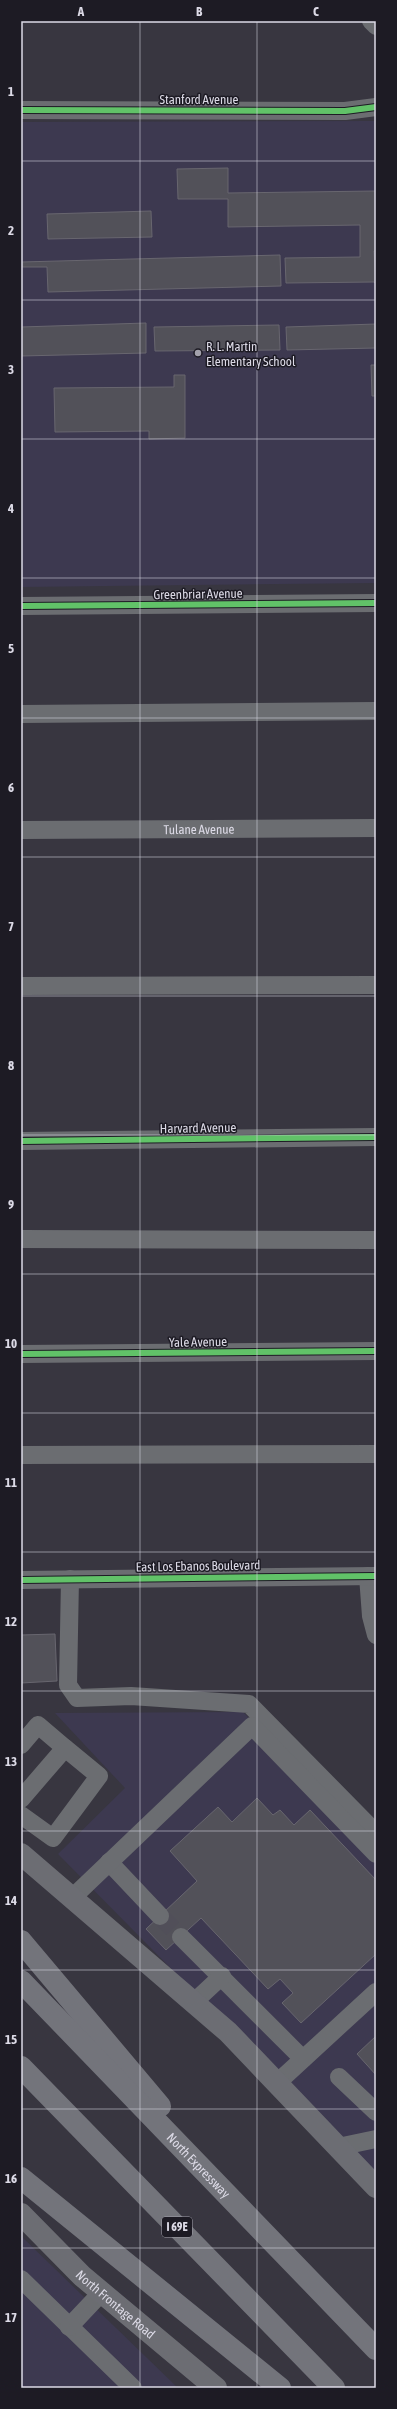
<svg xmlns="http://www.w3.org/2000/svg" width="397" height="2409" font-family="'Asap Condensed',sans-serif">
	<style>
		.built { fill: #3d3950 }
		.building { fill: #525159; stroke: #68666f }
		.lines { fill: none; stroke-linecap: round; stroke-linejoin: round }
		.minor-tunnel { stroke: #514f59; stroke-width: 18; stroke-dasharray: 18 9; stroke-linecap: butt }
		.minor { stroke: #6b6d71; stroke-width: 18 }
		.major { stroke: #6c6d73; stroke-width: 22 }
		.highway { stroke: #73747b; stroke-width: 22 }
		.cycleway-casing { stroke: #1d1b24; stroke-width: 8 }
		.cycleway { stroke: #61c268; stroke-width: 6 }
		.grid { fill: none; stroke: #dcdae6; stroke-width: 1; stroke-opacity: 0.55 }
		.poi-dot { fill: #a3a1ac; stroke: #1d1b24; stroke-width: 1.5 }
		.labels { text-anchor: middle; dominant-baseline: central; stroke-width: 3; stroke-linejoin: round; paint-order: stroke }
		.shield { fill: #1d1b24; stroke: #a3a1ac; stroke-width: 1 }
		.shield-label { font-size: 12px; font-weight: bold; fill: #dcdae6 }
		.street-label { font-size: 13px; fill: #dcdae6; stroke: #1d1b24 }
		.poi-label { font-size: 13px; fill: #dcdae6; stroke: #1d1b24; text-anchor: start }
		.neatline { fill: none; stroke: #dcdae6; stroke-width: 1.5 }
		.grid-label { font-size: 13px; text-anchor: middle; font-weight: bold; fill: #dcdae6 }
	</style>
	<rect width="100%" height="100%" fill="#383640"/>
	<!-- built -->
	<path class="built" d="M376 121V583L21 587V122Z
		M243 1712 376 1848V2176L58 1854 125 1788 55 1713Z
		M21 2236 178 2388H21Z"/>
	<!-- building -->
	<path class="building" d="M228 168V193L376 191V251H374L376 284 374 282 286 283 285 258 360 257V225L228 227V199H178L177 169Z
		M151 211 152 237 48 239 47 214Z
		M280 255 281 286 48 292 47 267H21V262Z
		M146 323V353L21 356V327Z
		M376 324V350V348L287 350 286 327Z
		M279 325 280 350 155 351 154 327Z
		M371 365H376V396H372Z
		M174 375H185V438L149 439V431L55 432 54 388 174 387Z
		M55 1634 57 1681 21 1683V1635Z
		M257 1798 273 1815 280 1810 294 1825 310 1810 376 1880V1954L301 2023 282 2003 293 1993 280 1979 268 1989 201 1918 166 1950 146 1929 197 1881 170 1851 218 1807 232 1822Z
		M376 2036V2075L357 2054Z"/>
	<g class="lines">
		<!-- minor-tunnel -->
		<path class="minor-tunnel" d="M160 1916 181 1937"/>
		<!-- minor -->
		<g class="minor">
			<path d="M371 21 376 26"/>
			<path d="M21 110 345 111 376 107"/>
			<path d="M21 606 376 603"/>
			<path d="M21 714 376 711"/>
			<path id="s1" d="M21 830 376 828"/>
			<path d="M21 986 376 985"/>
			<path d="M21 1141 376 1137"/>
			<path d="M21 1239 376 1240"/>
			<path d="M21 1354 376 1351"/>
			<path d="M21 1455 376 1454"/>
			<path d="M368 1576 371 1616 376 1635"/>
			<path d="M70 1579 68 1685 77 1698 131 1696 249 1704 376 1833"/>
			<path d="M21 1580 376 1576"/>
			<path d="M21 1745 38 1725 65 1748"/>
			<path d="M21 1799 65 1748 99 1776 53 1838 21 1815"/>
			<path d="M109 1862 160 1916"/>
			<path d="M72 1898 252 1726 376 1854"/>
			<path d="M181 1937 303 2059"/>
			<path d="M194 2002 222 1976"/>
			<path d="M339 2077 376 2112"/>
			<path d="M277 2083 376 1992"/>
			<path d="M338 2147 376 2139"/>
			<path d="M21 2279 133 2388"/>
			<path d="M69 2327 102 2292"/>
		</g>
		<!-- major -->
		<g class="major">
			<path d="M21 1854 228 2032 376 2187"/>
			<path id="s2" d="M21 2214 82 2276 216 2388"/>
		</g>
		<!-- highway -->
		<g class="highway">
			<path d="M21 1941 160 2106"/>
			<path id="s3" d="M21 1981 376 2349"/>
			<path d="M21 2067 334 2388"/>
			<path d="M21 2178 280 2388"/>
		</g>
		<defs>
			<path id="cycleway" d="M21 110 345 111 376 107
				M21 606 376 603
				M21 1141 376 1137
				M21 1354 376 1351
				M21 1580 376 1576"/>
		</defs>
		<!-- cycleway casing -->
		<use href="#cycleway" class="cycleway-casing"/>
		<!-- cycleway -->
		<use href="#cycleway" class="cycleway"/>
	</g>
	<!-- grid -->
	<path class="grid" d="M140 21V2388M257 21V2388M21 161H376M21 300H376M21 439H376M21 578H376M21 718H376M21 857H376M21 996H376M21 1135H376M21 1274H376M21 1413H376M21 1552H376M21 1691H376M21 1831H376M21 1970H376M21 2109H376M21 2248H376"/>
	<!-- markers -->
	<circle class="poi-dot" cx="198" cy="353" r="4"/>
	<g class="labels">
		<!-- shield labels -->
		<rect class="shield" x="162" y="2217" width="30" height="20" rx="3"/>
		<g class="shield-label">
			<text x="177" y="2227">I 69E</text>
		</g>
		<!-- street labels -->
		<g class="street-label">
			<text x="199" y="99">Stanford Avenue</text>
			<text transform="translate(198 594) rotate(-1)">Greenbriar Avenue</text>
			<text stroke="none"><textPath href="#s1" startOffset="178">Tulane Avenue</textPath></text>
			<text transform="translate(198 1128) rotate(-1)">Harvard Avenue</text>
			<text transform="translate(198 1342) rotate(-1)">Yale Avenue</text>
			<text transform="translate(198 1566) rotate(-1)">East Los Ebanos Boulevard</text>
			<text stroke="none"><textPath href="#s3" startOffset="256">North Expressway</textPath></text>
			<text stroke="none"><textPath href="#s2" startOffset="131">North Frontage Road</textPath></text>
		</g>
		<!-- poi labels -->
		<g class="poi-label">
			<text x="206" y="346">R. L. Martin<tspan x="206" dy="15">Elementary School</tspan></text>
		</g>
	</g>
	<!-- border -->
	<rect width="397" height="2409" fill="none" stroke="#1d1b24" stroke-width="44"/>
	<rect x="22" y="22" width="353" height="2365" class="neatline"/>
	<g class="grid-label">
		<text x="81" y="16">A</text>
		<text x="199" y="16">B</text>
		<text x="316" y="16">C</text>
		<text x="11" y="96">1</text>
		<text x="11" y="235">2</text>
		<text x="11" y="374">3</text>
		<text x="11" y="513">4</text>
		<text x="11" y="653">5</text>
		<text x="11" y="792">6</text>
		<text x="11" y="931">7</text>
		<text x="11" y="1070">8</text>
		<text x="11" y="1209">9</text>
		<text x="11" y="1348">10</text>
		<text x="11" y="1487">11</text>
		<text x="11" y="1626">12</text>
		<text x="11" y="1766">13</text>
		<text x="11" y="1905">14</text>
		<text x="11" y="2044">15</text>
		<text x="11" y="2183">16</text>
		<text x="11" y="2322">17</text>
	</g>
</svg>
